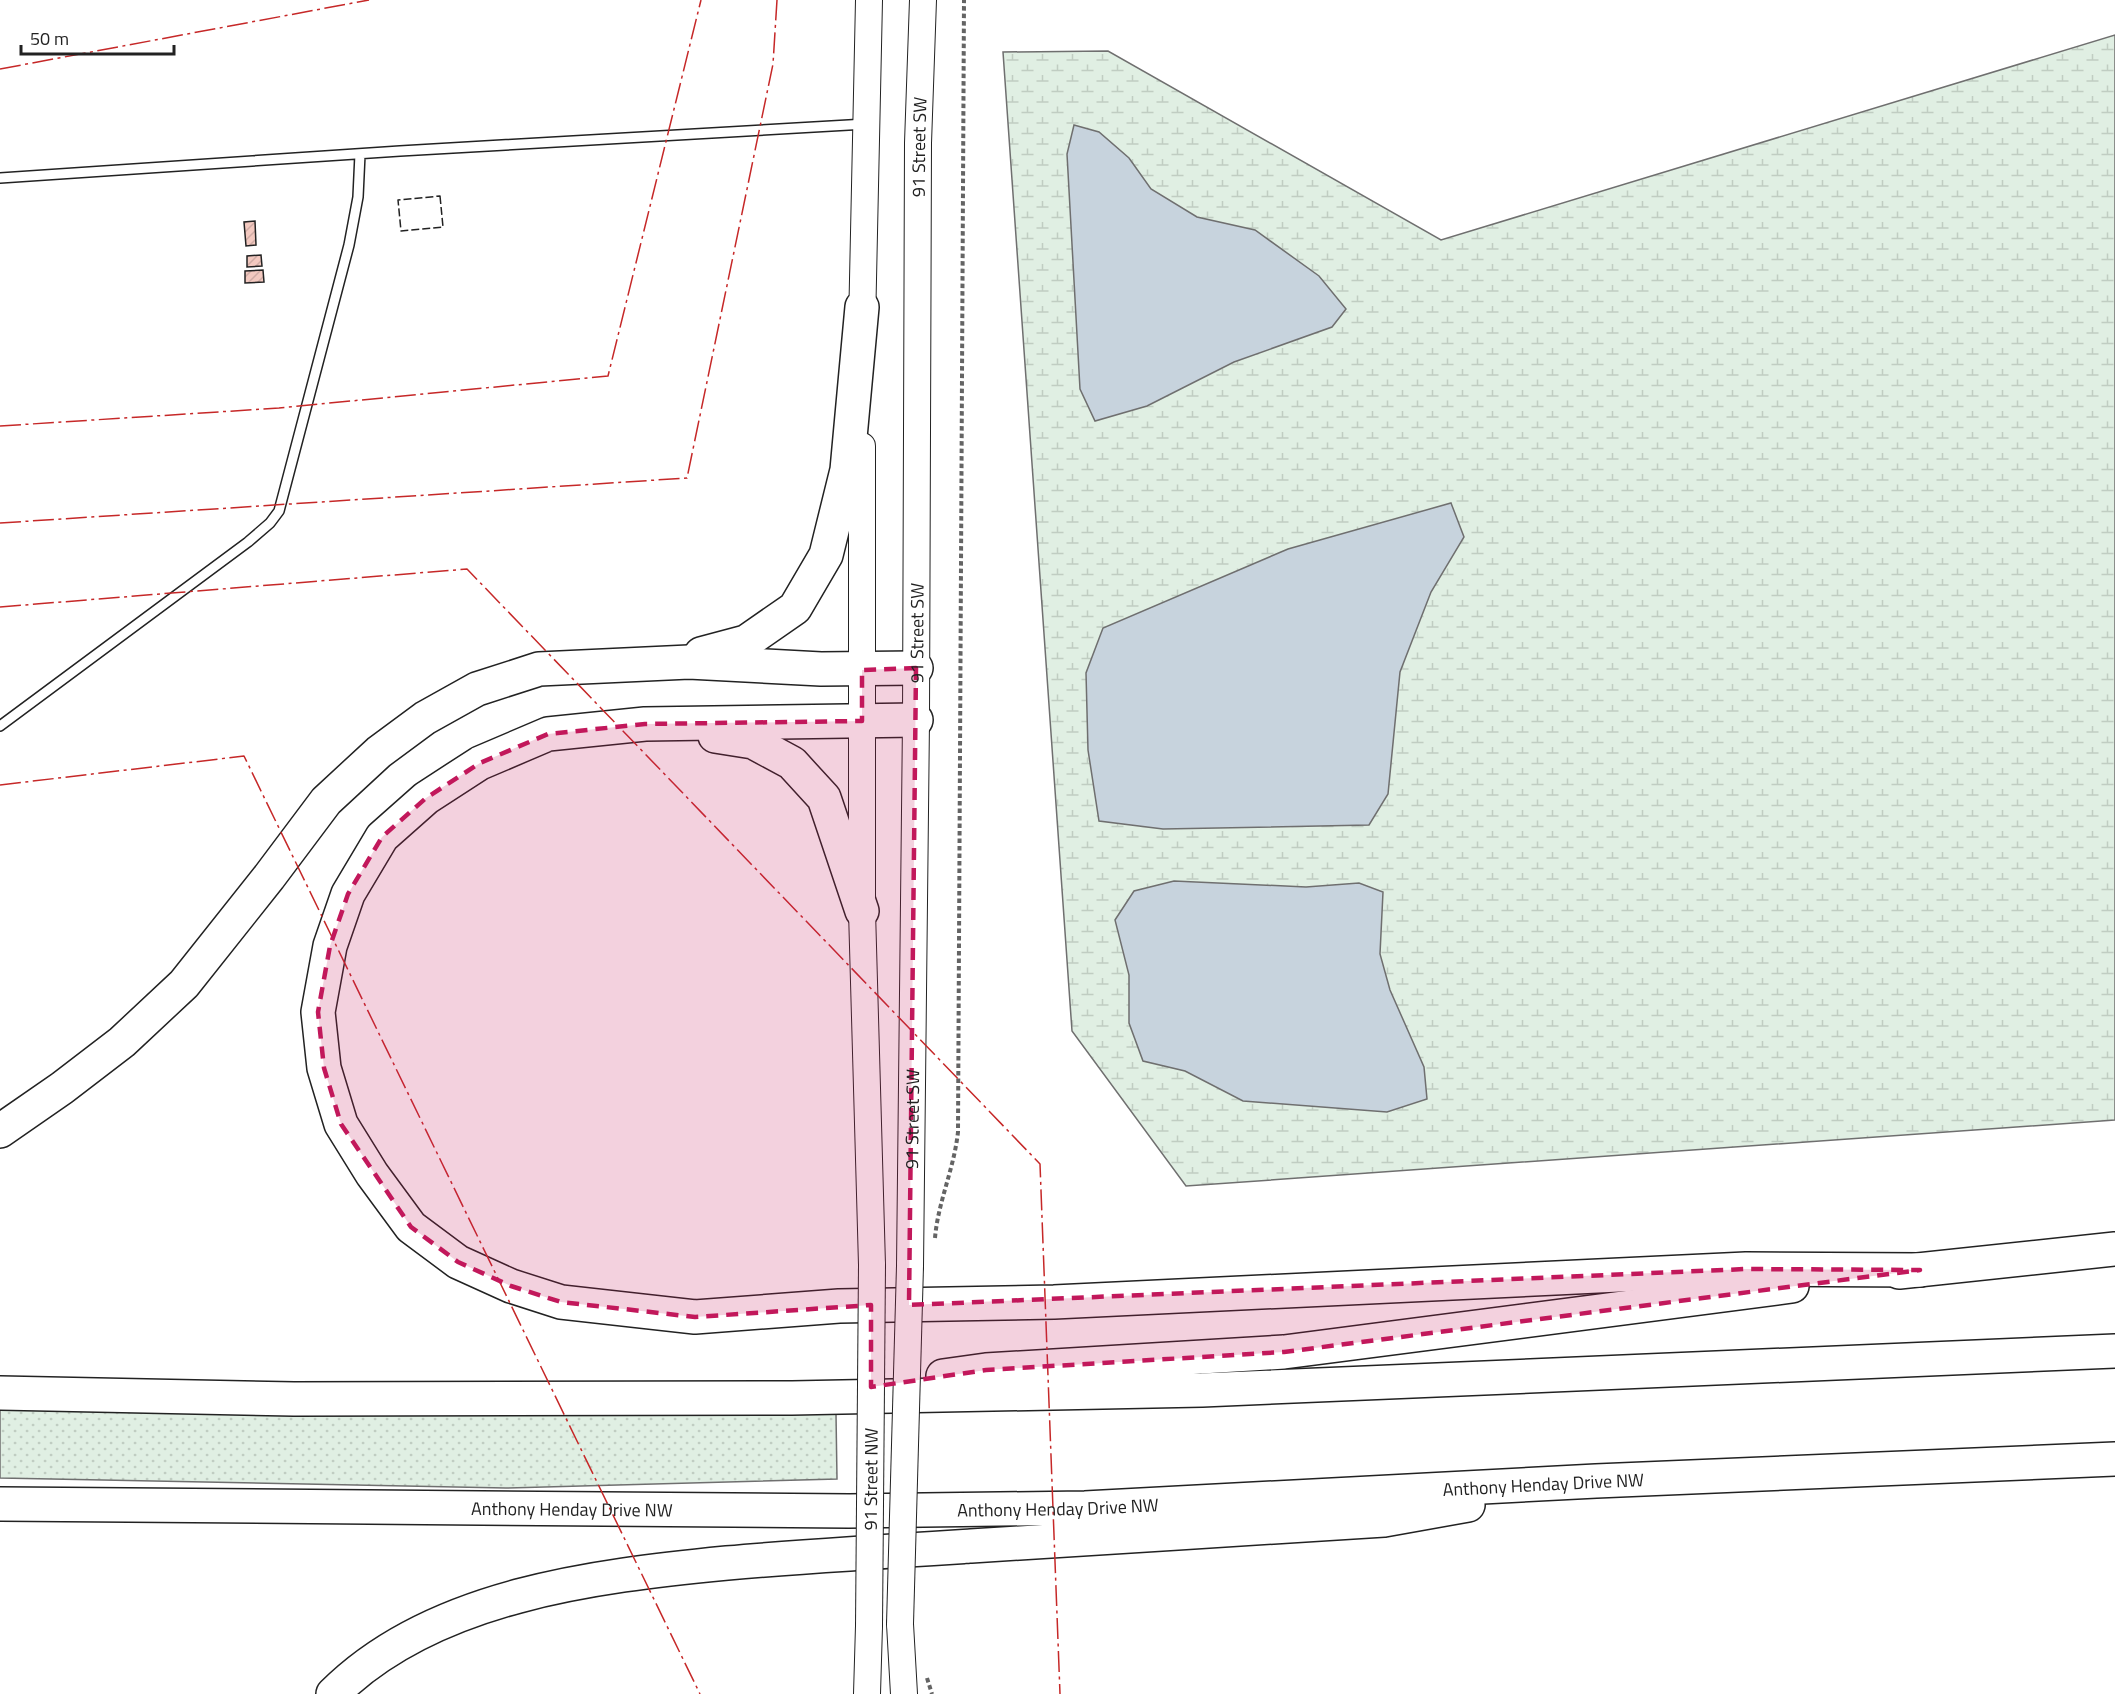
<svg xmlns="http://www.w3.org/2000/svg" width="2115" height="1694" font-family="'Titillium Web',sans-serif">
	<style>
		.grass { fill: url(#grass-dots); stroke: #6f6f6f; stroke-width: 1.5 }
		.wetland { fill: url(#wetland-marsh); stroke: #6f6f6f; stroke-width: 1.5 }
		.water { fill: #c7d3dd; stroke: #6f6f6f; stroke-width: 1.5 }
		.building { fill: url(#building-hatch); stroke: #222; stroke-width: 1.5 }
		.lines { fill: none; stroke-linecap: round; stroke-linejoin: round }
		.lane-casing { stroke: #222; stroke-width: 12 }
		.secondary-casing { stroke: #222; stroke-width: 28 }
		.highway-casing { stroke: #222; stroke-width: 36 }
		.path { stroke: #646464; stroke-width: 4; stroke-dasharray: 4.5 3; stroke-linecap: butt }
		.lane { stroke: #fff; stroke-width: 9 }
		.secondary { stroke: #fff; stroke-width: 26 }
		.highway { stroke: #fff; stroke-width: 33 }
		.secondary-bridge-casing { stroke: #222; stroke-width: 28; stroke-linecap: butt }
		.secondary-bridge { stroke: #fff; stroke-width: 26 }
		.fence { stroke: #222; stroke-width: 1.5; stroke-dasharray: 8 3; stroke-linecap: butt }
		.power { stroke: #c62828; stroke-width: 1.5; stroke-dasharray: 21 4.5 3 4.5; stroke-linecap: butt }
		.marked { fill: #c2185b; fill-opacity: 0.2; stroke: #c2185b; stroke-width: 4.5; stroke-dasharray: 12 8; stroke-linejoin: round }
		.labels { text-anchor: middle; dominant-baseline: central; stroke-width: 4.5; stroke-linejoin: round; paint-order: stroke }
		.street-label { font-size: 18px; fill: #222; stroke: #fff }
	</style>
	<defs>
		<pattern id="grass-dots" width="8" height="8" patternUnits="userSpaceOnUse" patternTransform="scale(1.5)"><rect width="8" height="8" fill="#e0efe3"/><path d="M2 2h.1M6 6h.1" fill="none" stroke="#c0cdc2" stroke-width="1.8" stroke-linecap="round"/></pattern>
		<pattern id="wetland-marsh" width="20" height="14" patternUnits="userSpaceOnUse" patternTransform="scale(1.5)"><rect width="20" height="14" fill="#e0efe3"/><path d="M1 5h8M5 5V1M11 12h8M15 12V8" fill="none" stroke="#c0cdc2"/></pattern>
		<pattern id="building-hatch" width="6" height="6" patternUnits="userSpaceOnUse" patternTransform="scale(1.5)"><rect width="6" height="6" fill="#f3c9c0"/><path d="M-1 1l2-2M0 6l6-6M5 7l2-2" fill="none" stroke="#d0aca5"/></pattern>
	</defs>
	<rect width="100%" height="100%" fill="#fff"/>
	<!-- grass -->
	<path class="grass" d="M0 1406 836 1414 837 1479 506 1488 0 1478Z"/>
	<!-- wetland -->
	<path class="wetland" d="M2115 35V1120L1186 1186 1072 1031 1003 52 1108 51 1441 240Z"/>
	<!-- water -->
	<path class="water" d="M1074 125 1099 132 1129 158 1151 189 1197 217 1255 230 1319 276 1346 309 1332 327 1234 362 1147 406 1095 421 1080 389 1067 154Z
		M1451 503 1464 537 1431 592 1400 672 1388 794 1369 825 1163 829 1099 821 1088 750 1086 673 1103 628 1288 549Z
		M1174 881 1306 887 1359 883 1383 892 1380 954 1390 990 1424 1067 1427 1099 1387 1112 1243 1101 1185 1071 1143 1061 1129 1023V975L1115 920 1134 891Z"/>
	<!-- building -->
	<path class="building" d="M255 221 256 245 246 246 244 222Z
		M261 255 262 266 247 267V256Z
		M263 270 264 282 245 283V271Z"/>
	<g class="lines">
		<defs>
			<path id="lane" d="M0 178 400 151 866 124
				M0 726 248 542 270 523 279 511 349 245 358 197 360 154"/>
			<g id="secondary">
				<path d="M862 326 869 0"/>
				<path d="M862 446V911L872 1265"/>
				<path id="s1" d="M910 1266 916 720 918 143 923 0"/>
				<path d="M900 1624 904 1694"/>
				<path d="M867 1694 869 1626"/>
			</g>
			<g id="highway">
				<path d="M701 654 746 642 795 608 826 555 847 470 862 307"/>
				<path d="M916 720 645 724 548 734 480 763 426 798 382 837 348 894 330 946 318 1012 324 1068 341 1124 372 1174 411 1227 458 1262 511 1286 561 1302 695 1317 839 1306 1054 1302 1746 1269 1920 1270"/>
				<path d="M715 736 753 742 792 763 824 798 862 911"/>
				<path d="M0 1131 62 1088 122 1042 184 984 269 877 326 801 379 752 425 718 477 689 539 669 689 662 821 669 916 668"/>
				<path d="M1899 1272 2115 1249"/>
				<path d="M943 1376 986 1370 1284 1352 1792 1286"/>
				<path d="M0 1393 294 1399 792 1398 1202 1390 2115 1351"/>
				<path id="s2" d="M0 1504 849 1511 1085 1508 1596 1481 2115 1459"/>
				<path d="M333 1694C432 1595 595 1576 727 1563 808 1556 890 1551 971 1546 1109 1537 1246 1529 1384 1520L1468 1505"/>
			</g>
		</defs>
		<!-- lane casing -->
		<use href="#lane" class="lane-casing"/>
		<!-- secondary casing -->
		<use href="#secondary" class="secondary-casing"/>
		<!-- highway casing -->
		<use href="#highway" class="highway-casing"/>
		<!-- path -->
		<path class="path" d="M935 1238C938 1202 954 1169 958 1132L964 0
			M927 1678 932 1694"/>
		<!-- lane -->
		<use href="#lane" class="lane"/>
		<!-- secondary -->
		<use href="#secondary" class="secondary"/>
		<!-- highway -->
		<use href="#highway" class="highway"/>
		<defs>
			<g id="secondary-bridge">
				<path d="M900 1624 910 1266"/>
				<path id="s3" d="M869 1626 872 1265"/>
			</g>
		</defs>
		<!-- secondary-bridge casing -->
		<use href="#secondary-bridge" class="secondary-bridge-casing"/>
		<!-- secondary-bridge -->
		<use href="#secondary-bridge" class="secondary-bridge"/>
		<!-- fence -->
		<path class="fence" d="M440 196 443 227 401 231 398 200Z"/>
		<!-- power -->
		<path class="power" d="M0 69 369 0
			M0 426 279 408 608 376 701 0
			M0 523 687 478 773 64 777 0
			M0 607 467 569 1040 1164 1060 1694
			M0 785 244 756 700 1694"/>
	</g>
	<!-- marked area -->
	<path class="marked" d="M916 668 909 1305 1746 1269 1920 1270 1284 1352 986 1370 871 1387V1305L695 1317 561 1302 511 1286 458 1262 411 1227 341 1124 324 1068 318 1012 330 946 348 894 382 837 426 798 480 763 548 734 645 724 862 721V670Z"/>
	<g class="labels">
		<!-- street labels -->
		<g class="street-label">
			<text stroke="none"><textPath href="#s1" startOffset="1119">91 Street SW</textPath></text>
			<text stroke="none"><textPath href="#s1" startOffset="633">91 Street SW</textPath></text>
			<text stroke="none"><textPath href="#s1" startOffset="147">91 Street SW</textPath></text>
			<text stroke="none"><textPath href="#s3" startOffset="147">91 Street NW</textPath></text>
			<text stroke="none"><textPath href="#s2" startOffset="1544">Anthony Henday Drive NW</textPath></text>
			<text stroke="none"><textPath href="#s2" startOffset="1058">Anthony Henday Drive NW</textPath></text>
			<text stroke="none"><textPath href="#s2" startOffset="572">Anthony Henday Drive NW</textPath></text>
		</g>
	</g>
	<!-- scale -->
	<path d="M21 45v9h153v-9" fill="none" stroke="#222222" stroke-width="3"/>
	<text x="30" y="45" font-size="18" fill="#222222" stroke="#ffffff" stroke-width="4.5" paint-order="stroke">50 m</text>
</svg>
